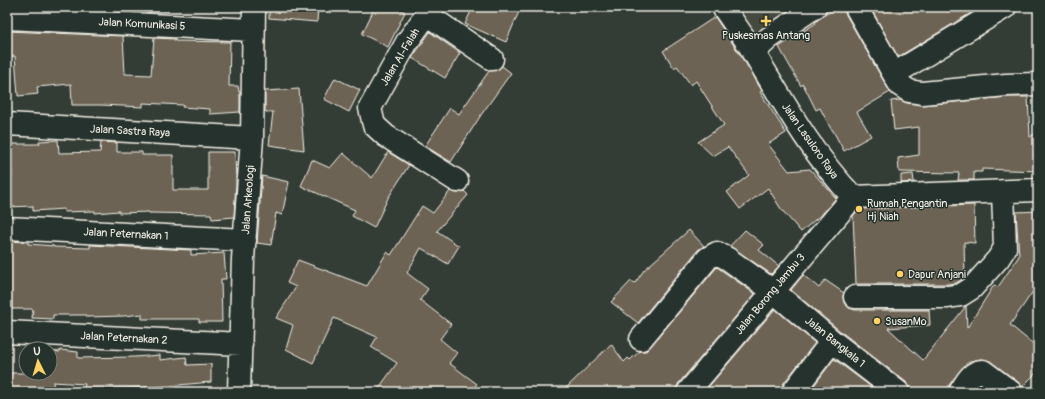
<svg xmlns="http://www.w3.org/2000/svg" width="1045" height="399" font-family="Pangolin,sans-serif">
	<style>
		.built { fill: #45493f }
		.building { fill: #6c6455; stroke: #f4f1e8 }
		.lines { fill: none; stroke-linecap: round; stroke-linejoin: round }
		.minor-casing { stroke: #f4f1e8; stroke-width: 25 }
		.minor { stroke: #26332d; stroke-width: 22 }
		.poi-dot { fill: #ffd166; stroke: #26332d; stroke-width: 1.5 }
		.labels { text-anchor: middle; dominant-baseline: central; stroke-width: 3; stroke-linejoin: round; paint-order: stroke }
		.street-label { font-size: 11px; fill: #f4f1e8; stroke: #26332d }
		.poi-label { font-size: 11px; fill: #f4f1e8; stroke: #26332d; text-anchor: start }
	</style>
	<rect width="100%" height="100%" fill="#343d35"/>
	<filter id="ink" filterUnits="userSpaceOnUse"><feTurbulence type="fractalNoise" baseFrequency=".025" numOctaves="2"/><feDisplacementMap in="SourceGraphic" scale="8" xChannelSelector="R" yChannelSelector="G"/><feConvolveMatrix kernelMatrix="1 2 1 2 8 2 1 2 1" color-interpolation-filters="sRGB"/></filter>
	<g filter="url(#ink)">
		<!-- built -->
		<path class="built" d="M738 7H807L759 39Z"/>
		<!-- building -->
		<path class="building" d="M269 7H318L317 22 269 18Z
			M375 7H395L405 12 388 47 362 34Z
			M473 7H521L506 42 465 24Z
			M838 7H844L845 13 890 92 857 112 871 136 844 151 832 129H831L820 108 816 110 803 84 801 86 779 47 816 23 815 22 823 16Z
			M870 7H981L898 57Z
			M715 17 745 62 762 91 760 92 786 133 768 144 789 171 810 169 836 198 824 212 801 232 781 209 768 188 740 209 727 192 749 175 728 147 713 156 698 142 724 125 696 81 691 85 677 66 674 68 663 51Z
			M7 31 123 36 125 74 151 75 154 38 175 39V41L230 42 229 86H238L239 92H240V112L210 114V109L182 107 183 105 143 103V107L101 105H72L71 84 37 87 38 94 18 96 15 56 7 57Z
			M430 32 460 53 445 78 412 58Z
			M502 66 511 73 481 115 451 162 425 146 450 108 459 114 489 71 497 70Z
			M335 78 360 90 349 112 324 99Z
			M299 89 304 150 269 145 273 112H266L265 110V91Z
			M1007 97H1028L1030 137 1038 131V171L982 169V172H974V180H958L959 173 899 172 898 158 919 155V127L894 130 891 101 900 100 907 103 923 105Z
			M58 140 59 153 100 152 101 142 117 143V152H142V155H173V190H208V152H235L236 182 234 217 212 219 211 214 149 213V212L119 213V211L95 213V211L64 212V209L33 211V206L9 207 8 178H12L11 144H40L39 141Z
			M388 152 409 165 388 198 374 228 352 216 355 210 301 186 312 160 330 168 343 153 372 178Z
			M913 174 914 182 901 183V175Z
			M262 176 289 182 282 215 276 213 271 245 257 243Z
			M450 191 457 193 464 191 468 195 437 231 459 246 448 264 421 248 407 273 428 289 420 300 451 324 440 339 457 353 449 363 477 384 470 392H376L397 363 371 347 377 337 334 318 313 363 286 349 293 325 276 318 296 287 287 283 298 260 367 286 387 252 391 255 422 206 433 213Z
			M974 205 975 243 964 242 965 277 964 278 956 283 947 284H856L853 216 859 209Z
			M1038 211V284L1010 325 1038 348V371L1022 387 1018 382 990 361 981 359 970 361 963 367 949 385 948 392H914L906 382 840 331 791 290 803 275 819 288 825 280 844 293 843 297 844 303 849 308 855 310H929L930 325 888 328 923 360 966 306 967 328 994 285 998 287 1019 256 1016 212Z
			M689 230 704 246 698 250 638 323 611 302 631 281 635 283 644 270Z
			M745 230 764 245 759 250 779 266 771 274 730 246Z
			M7 241 28 242V244L54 246V247L90 248V245L191 250V255L224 253 226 279H221L222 322H199V319H142V314L124 316 87 317V315H53V319L32 318 33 309H7Z
			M717 267 755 294 678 384 676 392H562L611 344 624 362 628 358 630 360 640 351H646L650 347Z
			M775 309 815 343 783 384 781 392H704Z
			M60 350 78 352V358L135 357 160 355V360L186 357 187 365 211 364V382L168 386 106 389 84 388 85 384 53 382 54 392H7V373H50V351L60 352Z
			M834 359 878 392H809Z"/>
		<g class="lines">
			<defs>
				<path id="minor" d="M432 7 407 42 370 108 374 125 386 136 457 181
					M723 7C733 22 744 37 754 53 784 103 812 154 853 197L1038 190
					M856 7 900 85 909 91 922 93 1006 85 1038 84
					M426 14 492 59
					M7 18 253 30
					M753 53 769 38 815 7
					M894 74 1005 7
					M7 124 252 138
					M7 228 245 240
					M855 297H948L961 295 972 288 998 259 1005 248 1003 192
					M7 332 241 344
					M641 339 708 258 717 253 728 259 773 291 832 341 898 392
					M239 392 243 259 252 138 254 7
					M688 392 853 197
					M793 392 832 341
					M960 392C966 383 971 371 983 371L1011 392"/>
			</defs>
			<!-- minor casing -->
			<use href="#minor" class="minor-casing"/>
			<!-- minor -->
			<use href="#minor" class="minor"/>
		</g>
	</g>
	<!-- markers -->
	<g class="poi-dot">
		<path d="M764 15h4v4h4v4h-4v4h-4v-4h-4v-4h4z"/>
		<circle cx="859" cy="209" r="4"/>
		<circle cx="900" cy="274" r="4"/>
		<circle cx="877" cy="321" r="4"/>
	</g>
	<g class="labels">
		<!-- street labels -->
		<g class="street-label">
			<text transform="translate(142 24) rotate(3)">Jalan Komunikasi 5</text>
			<text transform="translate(400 57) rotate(-59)">Jalan Al-Falah</text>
			<text transform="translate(130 131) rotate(3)">Jalan Sastra Raya</text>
			<text transform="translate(810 141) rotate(55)">Jalan Lasuloro Raya</text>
			<text transform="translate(248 200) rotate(-86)">Jalan Arkeologi</text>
			<text transform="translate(126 234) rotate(3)">Jalan Peternakan 1</text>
			<text transform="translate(770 294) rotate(-50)">Jalan Borong Jambu 3</text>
			<text transform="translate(124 338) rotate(3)">Jalan Peternakan 2</text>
			<text transform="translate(835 342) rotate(39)">Jalan Bangkala 1</text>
		</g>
		<!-- poi labels -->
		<g class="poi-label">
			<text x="766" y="35" text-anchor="middle">Puskesmas Antang</text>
			<text x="867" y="203">Rumah Pengantin<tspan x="867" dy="13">Hj Niah</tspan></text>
			<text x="908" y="274">Dapur Anjani</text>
			<text x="885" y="321">SusanMo</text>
		</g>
	</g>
	<!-- margin -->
	<rect width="1045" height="399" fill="none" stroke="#26332d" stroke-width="24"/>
	<rect x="12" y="12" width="1021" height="375" fill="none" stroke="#f4f1e8" stroke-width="1.5" filter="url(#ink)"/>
	<!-- north arrow -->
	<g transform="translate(38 361) rotate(355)"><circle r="19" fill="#26332d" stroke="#787f78"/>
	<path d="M0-3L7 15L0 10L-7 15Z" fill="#ffd166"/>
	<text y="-6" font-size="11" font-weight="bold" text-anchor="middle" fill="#f4f1e8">U</text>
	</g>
</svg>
